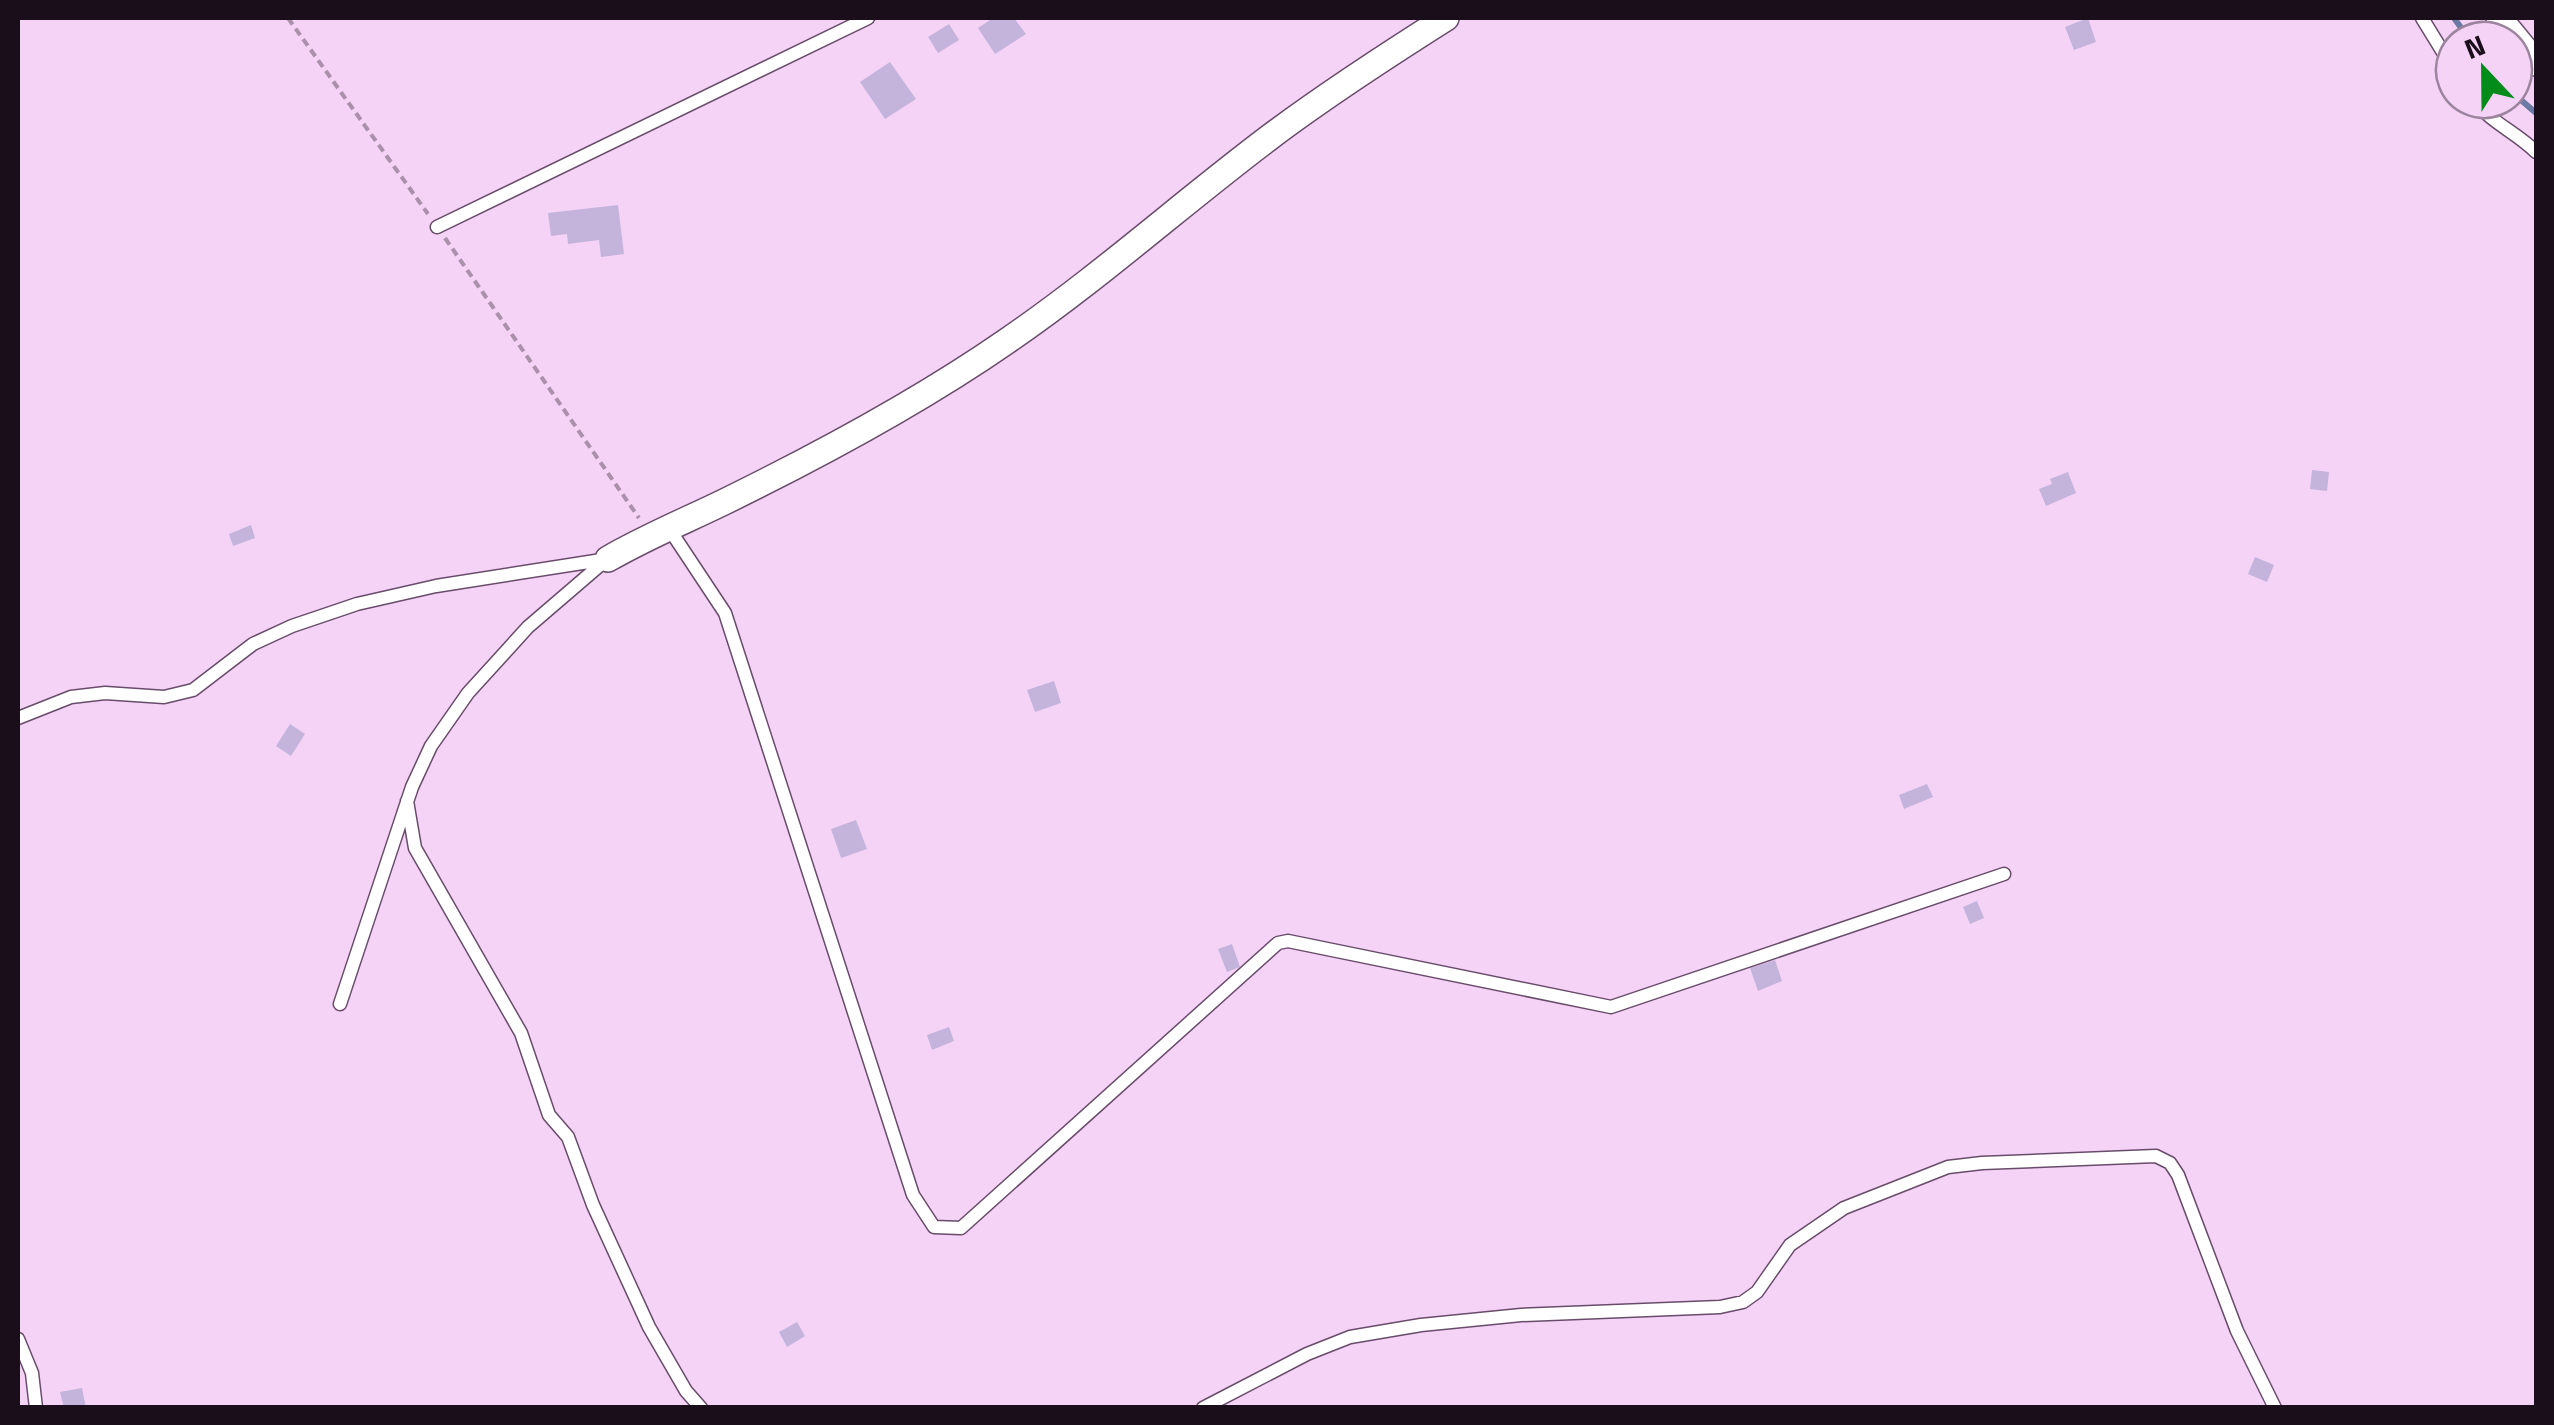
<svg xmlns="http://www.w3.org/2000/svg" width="2554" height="1425" font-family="'Titillium Web',sans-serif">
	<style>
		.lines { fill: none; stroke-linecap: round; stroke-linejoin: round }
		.stream { stroke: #6a7aa4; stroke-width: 6 }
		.building { fill: #c4b4dc }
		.service-casing { stroke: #684c6a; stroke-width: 15 }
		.minor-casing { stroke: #684c6a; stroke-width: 28 }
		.path { stroke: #aa90ab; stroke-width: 4; stroke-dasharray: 8 5; stroke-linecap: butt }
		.service { stroke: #fff; stroke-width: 12 }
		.minor { stroke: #fff; stroke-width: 25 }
	</style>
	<rect width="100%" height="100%" fill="#f4d3f6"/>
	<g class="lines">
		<!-- stream -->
		<path class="stream" d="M2454 18 2470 40
			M2514 94 2536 113"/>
	</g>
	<!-- building -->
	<path class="building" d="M993 18H1014L1026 34 995 54 978 28Z
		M2088 18 2096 42 2074 50 2065 27Z
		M949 24 959 40 938 53 928 37Z
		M890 62 916 99 885 119 860 82Z
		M618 205 624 254 601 257 599 240 568 244 567 234 551 236 548 213Z
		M2312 470 2329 472 2327 491 2310 489Z
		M2068 472 2076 493 2046 506 2039 489 2052 484 2050 479Z
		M251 525 255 538 233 546 229 534Z
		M2255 557 2274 565 2267 582 2248 574Z
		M1054 681 1061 703 1035 712 1027 690Z
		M290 724 305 734 291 756 276 746Z
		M1927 784 1933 797 1904 809 1899 795Z
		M856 820 867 849 841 858 831 829Z
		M1977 901 1984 918 1970 924 1963 907Z
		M1232 944 1240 967 1227 972 1218 949Z
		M1775 960 1782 981 1758 991 1750 968Z
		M949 1027 954 1041 932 1050 927 1035Z
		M797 1322 805 1336 787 1347 779 1332Z
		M82 1388 86 1408H64L60 1392Z"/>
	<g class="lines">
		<defs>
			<path id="service" d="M2422 18 2454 70
				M2474 100C2491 123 2516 132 2536 152
				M437 227 868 18
				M668 527 725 613 913 1195 934 1227 961 1228 1278 943 1288 941 1611 1007 2004 874
				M18 718 71 697 105 693 164 697 193 690 253 644 292 626 357 604 436 586 608 559
				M407 801 415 848 521 1033 549 1115 568 1137 593 1205 649 1327 686 1391 701 1408
				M340 1004 412 787 431 746 468 693 528 627 606 560
				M18 1339 32 1373 36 1408
				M1203 1408 1307 1354 1350 1337 1421 1325 1521 1315 1720 1307 1743 1302 1757 1292 1790 1245 1844 1208 1948 1167 1982 1163 2156 1156 2170 1163 2178 1175 2237 1331 2275 1408"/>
			<path id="minor" d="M2499 18 2536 63
				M608 559C646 537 685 521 724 502 820 455 919 402 1007 341 1099 278 1181 204 1270 137 1327 94 1386 56 1446 18"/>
		</defs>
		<!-- service casing -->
		<use href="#service" class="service-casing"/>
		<!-- minor casing -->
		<use href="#minor" class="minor-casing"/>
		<!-- path -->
		<path class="path" d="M288 18 428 214
			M445 238 639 518"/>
		<!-- service -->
		<use href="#service" class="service"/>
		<!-- minor -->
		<use href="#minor" class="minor"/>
	</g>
	<!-- border -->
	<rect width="2554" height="1425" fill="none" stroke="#190e1a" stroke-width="40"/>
	<!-- north arrow -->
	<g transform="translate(2484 70) rotate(338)"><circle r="48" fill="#f4d3f6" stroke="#9c849e" stroke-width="2.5"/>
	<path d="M0-8L18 38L0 25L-18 38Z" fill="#038c1a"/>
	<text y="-15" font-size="28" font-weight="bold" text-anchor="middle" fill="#190e1a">N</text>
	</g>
</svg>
